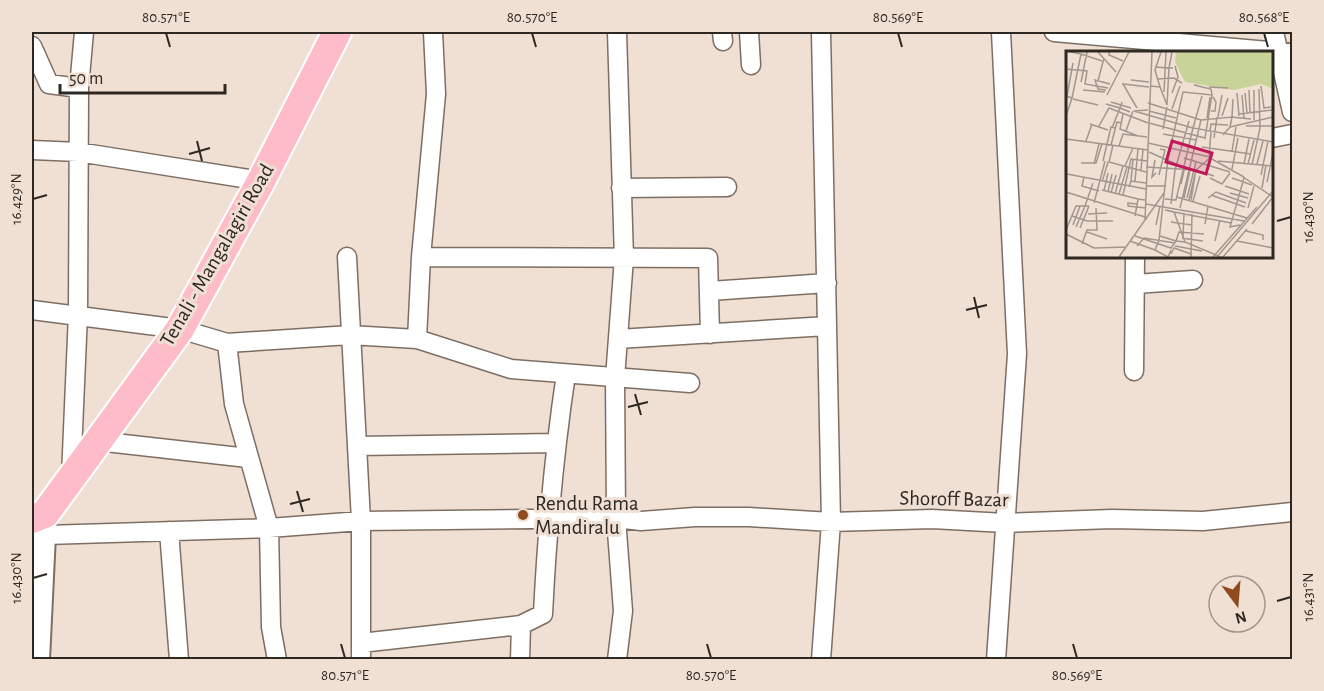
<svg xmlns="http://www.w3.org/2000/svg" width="1324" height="691" font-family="'Alegreya Sans',sans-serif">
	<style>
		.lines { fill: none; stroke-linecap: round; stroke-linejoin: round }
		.minor-casing { stroke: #7d6e64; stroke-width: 21 }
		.tertiary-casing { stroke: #7d6e64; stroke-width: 26 }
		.primary-casing { stroke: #fff; stroke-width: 32 }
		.minor { stroke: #fff; stroke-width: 18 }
		.tertiary { stroke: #fff; stroke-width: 22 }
		.primary { stroke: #fdbcc7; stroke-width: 28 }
		.ticks { fill: none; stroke: #2e2823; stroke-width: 2 }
		.poi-dot { fill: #8f4a1f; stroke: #f0dfd3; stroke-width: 2 }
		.labels { text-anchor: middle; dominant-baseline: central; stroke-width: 6; stroke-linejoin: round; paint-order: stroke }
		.street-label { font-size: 21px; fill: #2e2823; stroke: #f0dfd3 }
		.poi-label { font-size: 21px; fill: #2e2823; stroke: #f0dfd3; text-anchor: start }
		.inset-road { fill: none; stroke: #a2968d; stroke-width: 1.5 }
		.view { fill: #c2185b; fill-opacity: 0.15; stroke: #c2185b; stroke-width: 3 }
		.inset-edge { fill: none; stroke: #2e2823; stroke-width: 3 }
		.neatline { fill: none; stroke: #2e2823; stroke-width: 2 }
		.ticks-label { font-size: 15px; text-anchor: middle; fill: #2e2823 }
	</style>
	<rect width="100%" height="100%" fill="#f0dfd3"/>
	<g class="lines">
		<defs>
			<path id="minor" d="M617 32 624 258 615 378 616 518 623 611 617 660
				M722 32 723 41
				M749 32 751 65
				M1054 32 1292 53
				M1274 32 1292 112
				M32 46 49 84 79 88
				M1272 138 1292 134
				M32 150 78 152 261 181
				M621 188 727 187
				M347 257 361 521V660
				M421 257 436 94 433 32
				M1135 284 1193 280
				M710 291 827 283
				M32 310 180 329 227 343 350 335 417 339 421 257 708 258 710 334
				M417 339 511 369 690 383
				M618 339 827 326
				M227 343 234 404 269 528 271 627 277 660
				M1134 371 1135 256
				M97 441 248 458
				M357 446 555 443
				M71 476 78 314 79 88 84 32
				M169 531 179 660
				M46 535 269 528 361 521 616 518 641 521 695 517H749L831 522 932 519 1005 523 1112 519 1203 521 1292 512
				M361 643 521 625 543 614C547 533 554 454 566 374
				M520 660 521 625
				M821 660 831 522 821 32
				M996 660 1017 354 1001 32"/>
			<path id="tertiary" d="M38 660 45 514"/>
			<path id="primary" d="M32 519 45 514 180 329 261 181 337 32"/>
		</defs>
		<!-- minor casing -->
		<use href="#minor" class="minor-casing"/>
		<!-- tertiary casing -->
		<use href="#tertiary" class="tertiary-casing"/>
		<!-- primary casing -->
		<use href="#primary" class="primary-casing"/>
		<!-- minor -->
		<use href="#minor" class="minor"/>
		<!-- tertiary -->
		<use href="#tertiary" class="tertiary"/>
		<!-- primary -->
		<use href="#primary" class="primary"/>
	</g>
	<!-- ticks -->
	<path class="ticks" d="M166 33 170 47M532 33 536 47M898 33 902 47M1264 33 1268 47M197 141 202 161M189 154 210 148M33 199 47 195M1277 221 1291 217M974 297 979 318M966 310 987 305M635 394 641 415M628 407 648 402M297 491 303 512M290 504 310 499M33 578 47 574M1277 601 1291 597M341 644 345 658M707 644 711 658M1073 644 1077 658"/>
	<!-- markers -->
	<circle class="poi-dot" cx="523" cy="515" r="6"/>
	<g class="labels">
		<!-- street labels -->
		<g class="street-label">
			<text transform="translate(217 255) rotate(-60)">Tenali - Mangalagiri Road</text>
			<text transform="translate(954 499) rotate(1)">Shoroff Bazar</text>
		</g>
		<!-- poi labels -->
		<g class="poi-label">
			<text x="535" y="503">Rendu Rama<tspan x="535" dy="24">Mandiralu</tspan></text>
		</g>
	</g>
	<!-- overview -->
	<g transform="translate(1066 51)">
		<rect width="207" height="207" fill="#f0dfd3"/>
		<path d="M110 1H207V38L195 33 168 39 119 31 109 11Z" fill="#c8d39a"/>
		<path class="inset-road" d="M32 1 50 21M43 1V4L57 10M106 1 103 17H107M15 3 36 10M89 16 103 17 101 54M0 18 21 20 19 33 42 37M92 28 108 27 116 32M65 29 83 31M32 30 38 7M15 31 21 1M85 35 94 36 101 54M195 35 198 57 205 56M94 36 89 19 95 1M143 36 162 37M17 39 39 41M40 39 32 38 29 29 44 33M183 39 184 62M188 39V69M98 41 100 1M106 42 112 26 109 15M171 42 173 65M179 42 181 62M41 44 63 1M176 44 178 68M0 45 6 47 15 3 5 1M1 45 7 12M136 45 127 77 207 91M7 48 32 54M167 48 166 66 185 68M45 51 65 57M82 52 135 69 166 66 164 76M40 53 54 57 56 51M71 57 57 33 83 36M106 58 114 35M82 59 68 60 127 77 110 149 99 148M83 60 110 67M145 60H149L150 51 147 46M57 63 54 78 72 85M173 63 206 59M0 65 6 47M156 65 162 47M152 66 156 44M141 67 144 46M83 72 139 87 146 44M24 73 42 79M33 75 43 57 82 72M180 75H207M46 77 54 57 64 61M97 78 101 56M60 80 67 60M144 80 145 73 162 74M97 83 130 89M157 84 164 76 207 66M148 87 151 66M0 88 82 99M20 90 26 73M82 92 144 106M45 94 51 71 55 72M47 94 43 111 80 121M53 95 57 83 81 86M136 96 185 103M166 100 170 76M83 101 110 113M118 107 164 121M143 107 145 80M89 109 86 126 90 122M37 110 45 76 49 77M152 110 207 115M15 112H30L36 93M28 113 33 93M178 113 183 88M182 113 188 89M191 113 197 90M186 114 194 77 193 38M59 115 67 97M80 116 130 119 144 107 178 126M166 118 172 87M75 119 77 99M1 123 80 138M93 124 99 99 94 98M195 124 202 90M18 126 16 135 33 140M177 126 207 146M144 127 156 133 164 122M166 127 186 134M65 130 67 108M69 130 72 98M36 131 42 111M201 131 207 102M115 133 119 115M81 135H100M159 135 183 143M63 136 65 130 80 132M196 137 200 114M36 139 72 148M38 140 42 122M0 141 79 166M42 141 46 123M45 142 50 124M164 142 182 147M49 143 57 115M53 143 61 116M57 144 65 108 81 110M145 144 179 156M111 146 181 167M118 147 124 119M121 147 130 111M142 147 150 141 180 152M123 149 130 119 148 125M125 149 129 125M127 150 134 125M28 152 39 110M71 153 62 152V155L80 157M80 153 178 170M105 153 109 119 123 70M114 157 135 69M182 157 188 135M99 159 108 161 119 191 155 206M108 161 165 172M22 163 41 162M6 165 21 170H47M69 165 72 148 79 149M79 169 98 142M105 171 126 174M139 173 142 155M186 173 207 146M7 174 14 155M90 174 94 155M174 174 164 176 178 127M10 176 19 155H23M14 177 23 155M0 179 10 155H19L27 132M180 180 197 184V189M21 181 41 188M0 183 28 197 60 196M69 185 105 197 110 190 119 191M94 185 110 190 113 181 138 183M116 187 137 190M117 187 118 162M64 190 89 199 93 189 102 107 117 41 146 44 145 38 128 34M149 190 154 169M171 190 207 197M16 193 21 179H31L30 157M71 195 78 187 109 192M109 195 136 200M89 199 102 206 105 199M105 203 108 197 125 203M53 206 79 169 86 1M125 206 126 163M147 206 191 156M151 206 207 140M157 206 181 178"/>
		<path class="view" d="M106 90 146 102 140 123 100 111Z"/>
		<rect width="207" height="207" class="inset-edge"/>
	</g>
	<!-- border -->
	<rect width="1324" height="691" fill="none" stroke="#f0dfd3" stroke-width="66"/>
	<!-- north arrow -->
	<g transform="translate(1237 604) rotate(164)"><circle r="28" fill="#f0dfd3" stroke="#a2968d" stroke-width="1.5"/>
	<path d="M0-4.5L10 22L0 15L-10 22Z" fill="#8f4a1f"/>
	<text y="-9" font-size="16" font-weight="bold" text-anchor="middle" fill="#2e2823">N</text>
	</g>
	<!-- scale -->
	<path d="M60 84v9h165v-9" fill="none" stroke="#2e2823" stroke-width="3"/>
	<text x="69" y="84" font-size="18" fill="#2e2823" stroke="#f0dfd3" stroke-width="4.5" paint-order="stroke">50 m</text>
	<rect x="33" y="33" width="1258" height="625" class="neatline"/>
	<g class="ticks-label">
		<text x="166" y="22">80.571°E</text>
		<text x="532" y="22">80.570°E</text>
		<text x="898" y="22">80.569°E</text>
		<text x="1264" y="22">80.568°E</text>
		<text transform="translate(16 199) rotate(-90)" y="5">16.429°N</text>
		<text transform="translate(1308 217) rotate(-90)" y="5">16.430°N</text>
		<text transform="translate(16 578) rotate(-90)" y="5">16.430°N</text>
		<text transform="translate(1308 597) rotate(-90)" y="5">16.431°N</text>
		<text x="345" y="680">80.571°E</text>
		<text x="711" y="680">80.570°E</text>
		<text x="1077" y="680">80.569°E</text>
	</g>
</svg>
